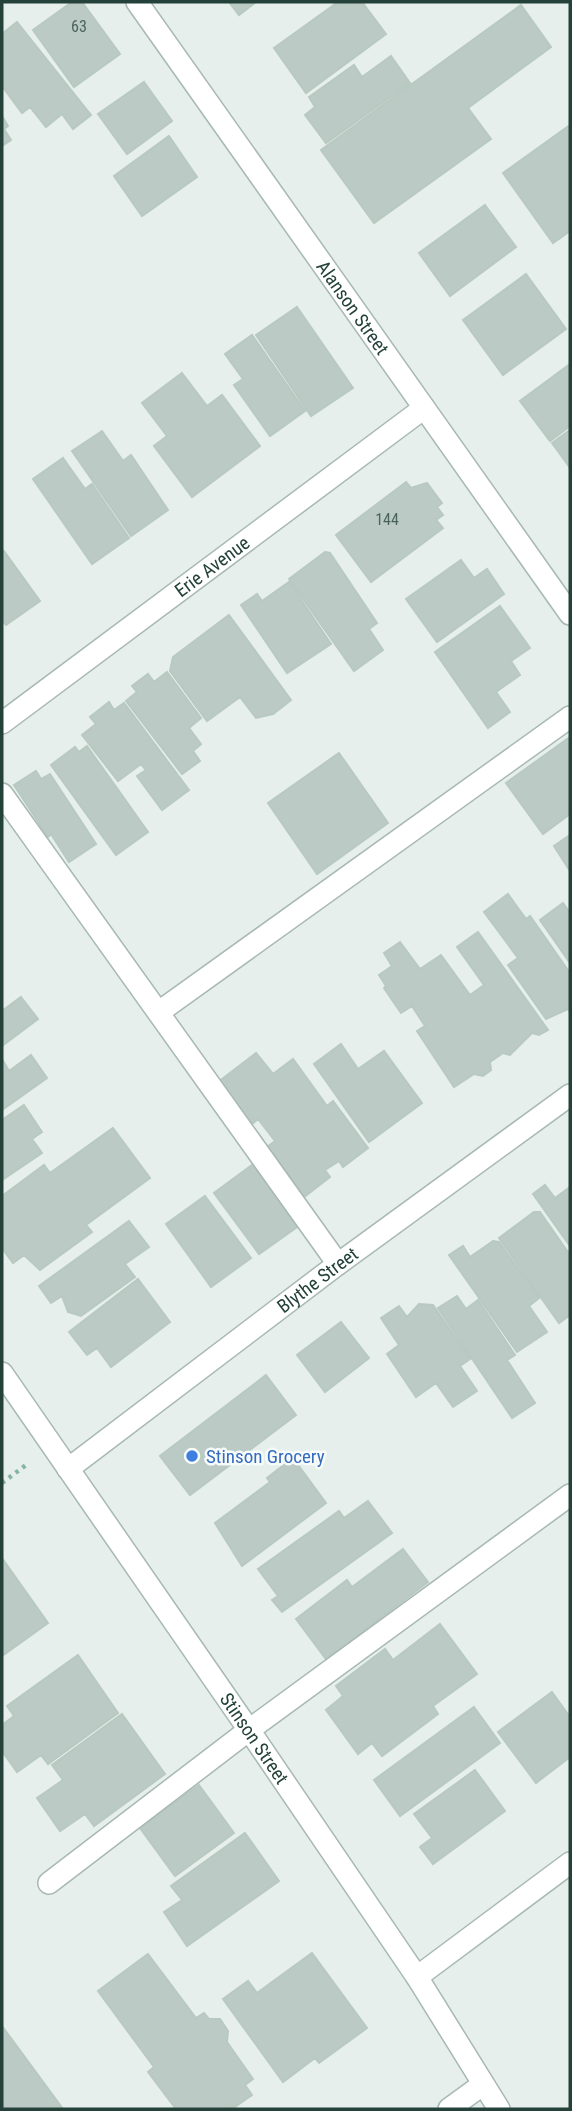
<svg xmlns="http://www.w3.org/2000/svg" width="572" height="2111" font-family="'Roboto Condensed',sans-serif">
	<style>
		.building { fill: #bbcac4; stroke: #b8c9c2; stroke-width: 2 }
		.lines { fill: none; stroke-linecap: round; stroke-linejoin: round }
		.minor-casing { stroke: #a8b8b2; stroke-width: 24 }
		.path { stroke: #86b3a5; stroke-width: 4.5; stroke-dasharray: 3.5 5; stroke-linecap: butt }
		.minor { stroke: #fff; stroke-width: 21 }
		.shop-dot { fill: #3f7fe0; stroke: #f7fbf9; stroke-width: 2.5 }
		.labels { text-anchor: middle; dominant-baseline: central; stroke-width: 5; stroke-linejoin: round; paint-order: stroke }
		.number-label { font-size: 16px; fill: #4a645c }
		.street-label { font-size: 19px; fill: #24423a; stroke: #f7fbf9 }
		.shop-label { font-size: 19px; fill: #366cbe; stroke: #f7fbf9; text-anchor: start }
	</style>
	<rect width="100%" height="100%" fill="#e6efeb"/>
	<!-- building -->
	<path class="building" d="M72 2H82L120 54 74 87 33 30Z
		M229 2H256L239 15Z
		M338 2H362L386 34 306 93 274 48Z
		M521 5 551 47 468 108 491 139 374 223 321 150Z
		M17 22 91 115 73 129 62 114 46 127 30 107 22 113 2 86V34Z
		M391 56 410 83 326 143 305 115 315 107 309 97 354 65 362 77Z
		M144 82 172 121 127 154 98 114Z
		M2 116 8 126 4 129 11 140 2 146Z
		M570 125V231L553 243 503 173Z
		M169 136 197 177 142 216 114 176Z
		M485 205 516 247 450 296 419 253Z
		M526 274 566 329 503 375 463 320Z
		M297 307 353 388 311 416 256 335Z
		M252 335 305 411 270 436 234 385 243 379 225 354Z
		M570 364V426L550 441 520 401Z
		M182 373 207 406 222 395 260 446 192 497 154 446 167 436 142 403Z
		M570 430V468L552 443Z
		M102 431 123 461 131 455 168 510 131 536 72 451Z
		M63 458 85 489 92 484 129 538 92 564 33 479Z
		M406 482 411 488 427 483 442 503 437 507 443 515 436 520 443 528 371 582 336 535Z
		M4 551 40 601 6 625 2 620V552Z
		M325 552 330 553 377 623 369 629 383 650 354 671 289 579Z
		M461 560 474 578 487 569 504 594 437 642 406 599Z
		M289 582 331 644 287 673 241 605 257 594 262 601Z
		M500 606 530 648 511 661 520 675 496 692 510 712 488 728 435 652Z
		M229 615 291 700 273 714 256 718 240 697 207 721 170 671 173 657Z
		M167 672 201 718 189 728 201 744 193 751 200 761 182 774 126 701 137 692 132 686 148 674 154 682Z
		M109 702 114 710 124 703 189 790 162 810 137 776 146 770 141 764 118 781 82 735 96 724 90 717Z
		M570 737V814L543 834 506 783Z
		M87 746 148 832 116 855 51 765 75 747 79 752Z
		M339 753 388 823 317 874 268 803Z
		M36 771 41 779 50 774 96 844 69 862 51 834 48 837 14 785Z
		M570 835V871L554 846Z
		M508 894 526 919 530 916 570 973V1012L568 1009 546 1019 508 965 518 958 484 912Z
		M563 903 570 913V963L540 920Z
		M478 932 548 1030 539 1035 532 1033 510 1055 503 1053 490 1062 491 1070 483 1076 474 1074 454 1087 417 1031 425 1026 412 1006 401 1013 384 988 386 986 379 975 392 966 384 953 400 942 420 969 441 955 470 995 484 985 457 947Z
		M21 997 38 1019 2 1046V1011Z
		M341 1044 358 1069 384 1051 422 1103 369 1142 314 1064Z
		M256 1053 273 1074 293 1059 327 1106 333 1101 368 1148 343 1167 339 1161 325 1170 330 1177 304 1197 267 1147 275 1141 258 1119 250 1126 217 1083Z
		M31 1055 47 1078 2 1110V1059L9 1071Z
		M24 1105 42 1132 32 1139 42 1153 2 1180V1120Z
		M113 1128 150 1178 86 1225 92 1232 40 1270 24 1255 13 1263 2 1248V1196L44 1165 50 1173Z
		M256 1162 300 1225 259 1254 214 1193Z
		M545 1185 555 1198 570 1187V1246L533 1194Z
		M205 1196 251 1258 211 1287 166 1224Z
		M534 1212H540L570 1255V1315L559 1323 499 1238Z
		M129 1221 149 1247 125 1264 135 1277 81 1316 68 1312 62 1296 51 1303 39 1286Z
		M493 1241 499 1242 539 1298 529 1306 547 1332 517 1352 449 1255 463 1246 470 1257Z
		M138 1279 170 1322 111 1367 97 1348 87 1355 69 1332Z
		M457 1296 466 1309 478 1300 515 1355 507 1360 535 1403 512 1418 438 1308Z
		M419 1304 433 1305 470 1359 460 1366 477 1391 453 1407 436 1383 416 1397 387 1354 399 1345 381 1318 399 1306 407 1317Z
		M341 1322 369 1358 325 1392 297 1355Z
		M266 1375 296 1415 190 1495 160 1456Z
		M293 1458 326 1503 242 1566 215 1523 270 1482 267 1478Z
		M368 1501 392 1533 282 1612 272 1600 278 1596 258 1569 339 1511 344 1518Z
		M403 1549 428 1582 326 1659 296 1619 347 1580 352 1587Z
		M2 1558 48 1623 2 1656Z
		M440 1624 477 1674 433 1706 438 1714 382 1756 372 1743 358 1754 326 1710 343 1696 336 1686 385 1649 393 1660Z
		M78 1655 118 1713 48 1764 41 1755 17 1772 2 1751V1725L14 1716 7 1706Z
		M552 1692 570 1717V1757L536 1783 498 1732Z
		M474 1707 500 1743 400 1816 374 1780Z
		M122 1714 165 1774 94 1826 85 1814 60 1831 37 1798 63 1780 52 1765Z
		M475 1770 505 1811 433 1864 420 1847 432 1838 414 1814Z
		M199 1785 234 1833 175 1876 140 1828Z
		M245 1833 279 1881 187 1946 164 1912 182 1900 171 1886Z
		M312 1953 367 2028 319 2063 315 2058 283 2082 223 1999 248 1981 257 1993Z
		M148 1954 196 2018 204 2013 209 2019H220L228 2031 227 2042 253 2079 245 2085 252 2095 232 2109H176L148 2072 154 2067 98 1991Z
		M2 2026 63 2109H2Z"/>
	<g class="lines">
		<defs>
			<g id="minor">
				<path id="s1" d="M137 2 570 614"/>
				<path id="s2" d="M2 723 424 408"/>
				<path d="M2 794 338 1264"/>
				<path d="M159 1012 570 717"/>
				<path id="s3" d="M2 1373 249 1730 417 1977 499 2109"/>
				<path id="s4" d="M68 1469 338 1264 570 1095"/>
				<path d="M49 1883 249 1730 570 1495"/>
				<path d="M417 1977 570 1863"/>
				<path d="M449 2109 482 2085"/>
			</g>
		</defs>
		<!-- minor casing -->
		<use href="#minor" class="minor-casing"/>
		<!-- path -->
		<path class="path" d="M2 1483 26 1465"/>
		<!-- minor -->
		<use href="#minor" class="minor"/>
	</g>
	<!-- markers -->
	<circle class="shop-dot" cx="192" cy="1456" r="7"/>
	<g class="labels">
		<!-- number labels -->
		<g class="number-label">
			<text x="79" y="26">63</text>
			<text x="387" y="519">144</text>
		</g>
		<!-- street labels -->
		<g class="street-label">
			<text stroke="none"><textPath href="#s1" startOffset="374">Alanson Street</textPath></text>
			<text stroke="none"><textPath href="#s2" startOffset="262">Erie Avenue</textPath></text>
			<text stroke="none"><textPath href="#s4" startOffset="313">Blythe Street</textPath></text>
			<text stroke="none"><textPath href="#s3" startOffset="444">Stinson Street</textPath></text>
		</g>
		<!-- shop labels -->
		<g class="shop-label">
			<text x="206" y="1456">Stinson Grocery</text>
		</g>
	</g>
	<!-- border -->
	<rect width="572" height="2111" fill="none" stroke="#24423a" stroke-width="7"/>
</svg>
